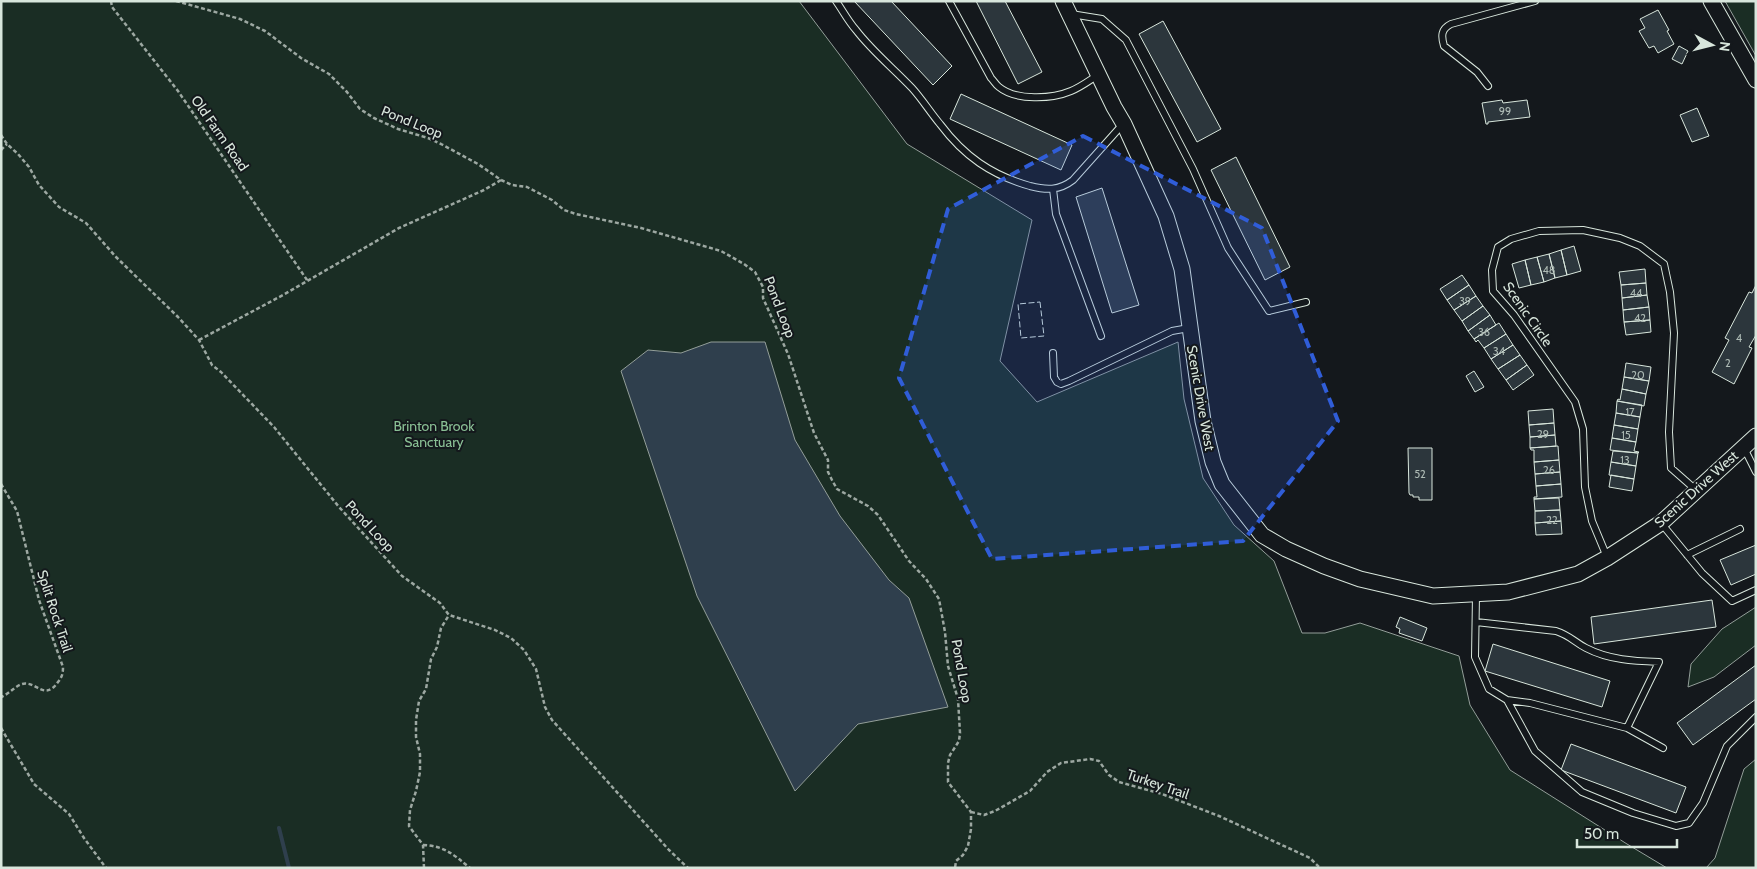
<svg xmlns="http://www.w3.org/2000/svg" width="1757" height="869" font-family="Cabin,sans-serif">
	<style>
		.green { fill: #1a2d24; stroke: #939e99 }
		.water { fill: #2f3f4d; stroke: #939e99 }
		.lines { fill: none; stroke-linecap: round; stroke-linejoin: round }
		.stream { stroke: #2f3f4d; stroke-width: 4 }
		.building { fill: #2c363c; stroke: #d8e6dc }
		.service-casing { stroke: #d8e6dc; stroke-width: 8 }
		.tertiary-casing { stroke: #d8e6dc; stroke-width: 17 }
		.path { stroke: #9da8a2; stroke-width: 2.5; stroke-dasharray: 4 2.5; stroke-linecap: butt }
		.service { stroke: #14181c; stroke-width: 6 }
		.tertiary { stroke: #14181c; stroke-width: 15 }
		.fence { stroke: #d8e6dc; stroke-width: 1; stroke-dasharray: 6 2.5; stroke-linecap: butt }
		.marked { fill: #305dd8; fill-opacity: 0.2; stroke: #305dd8; stroke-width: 4; stroke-dasharray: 10 6; stroke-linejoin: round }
		.labels { text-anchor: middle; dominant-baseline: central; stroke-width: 4; stroke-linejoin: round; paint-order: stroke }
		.number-label { font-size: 11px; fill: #adbab4 }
		.street-label { font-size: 14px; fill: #d8e6dc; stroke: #14181c }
		.park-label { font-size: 14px; fill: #8ac095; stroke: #14181c }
	</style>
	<rect width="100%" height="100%" fill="#14181c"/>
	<!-- green -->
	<path class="green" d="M1 1H799L907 144 1032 220 1000 361 1037 402 1178 342 1184 399 1203 478 1234 525 1274 561 1302 633H1325L1360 623 1459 656 1470 705 1510 770 1627 844 1667 868H1Z
		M1725 1H1756V56Z
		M1756 607V645L1714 677 1688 687 1691 664 1722 629Z
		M1756 759V868H1706L1715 858 1744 769Z"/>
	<!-- water -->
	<path class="water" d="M711 342H765L795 440 840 516 889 580 909 598 948 707 858 724 795 791 697 596 621 371 648 350 681 353Z"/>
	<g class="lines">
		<!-- stream -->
		<path class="stream" d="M279 828 289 868"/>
	</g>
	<!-- building -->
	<path class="building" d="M854 1H891L952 66 933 85Z
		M976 1H1005L1042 72 1018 84Z
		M1658 10 1669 30 1667 31 1674 44 1658 53 1654 46 1649 48 1639 31 1645 28 1640 19Z
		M1163 21 1221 129 1197 142 1139 34Z
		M1679 46 1688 51 1682 64 1672 59Z
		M961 94 1072 145 1061 170 950 119Z
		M1502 100 1503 103 1527 100 1530 117 1488 122V124H1486L1482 103Z
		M1697 108 1709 136 1692 142 1680 115Z
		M1236 157 1290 267 1265 280 1211 170Z
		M1102 188 1139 305 1112 313 1076 197Z
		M1574 246 1581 271 1567 275 1561 250Z
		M1561 250 1567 275 1555 278 1549 254Z
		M1549 254 1555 278 1544 282 1537 257Z
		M1537 257 1544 282 1531 285 1525 260Z
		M1525 260 1531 285 1519 288 1512 264Z
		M1645 269 1646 283 1621 285 1619 272Z
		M1462 275 1469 285 1447 300 1440 289Z
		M1646 283 1647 295 1622 298 1621 285Z
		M1469 285 1476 296 1454 310 1447 300Z
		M1756 285V335L1749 347 1752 348 1734 384 1712 372 1729 340 1725 338 1749 292 1752 293Z
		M1647 295 1649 307 1623 310 1622 298Z
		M1476 296 1483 306 1462 321 1454 310Z
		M1483 306 1490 315 1468 331 1462 321Z
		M1649 307 1650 320 1624 322 1623 310Z
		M1490 315 1496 325 1474 339 1468 331Z
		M1650 320 1651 332 1626 335 1624 322Z
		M1499 323 1506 334 1484 348 1478 340 1476 342 1474 339Z
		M1506 334 1513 345 1491 359 1484 348Z
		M1513 345 1520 355 1498 369 1491 359Z
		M1520 355 1527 365 1506 380 1498 369Z
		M1626 363 1651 367 1649 381 1624 377Z
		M1527 365 1534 375 1513 390 1506 380Z
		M1474 371 1484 387 1475 392 1466 376Z
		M1624 377 1649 381 1646 394 1622 389Z
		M1622 389 1646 394 1644 406 1617 401 1618 399 1620 400Z
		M1617 401 1642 405 1640 417 1616 413Z
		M1553 409 1554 423 1529 425 1528 411Z
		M1616 413 1640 417 1638 429 1614 425Z
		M1554 423 1555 435 1530 437 1529 425Z
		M1614 425 1638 429 1636 442 1612 438Z
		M1555 435 1556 446 1530 448V437Z
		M1612 438 1636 442 1634 451 1639 452 1638 453 1610 450Z
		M1558 446 1559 460 1534 462V450H1531L1530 448Z
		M1408 448H1432V500H1419V497H1413V495H1410L1409 493Z
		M1613 451 1638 453 1636 466 1611 462Z
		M1559 460 1560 472 1535 474 1534 462Z
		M1611 462 1636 466 1634 479 1609 475Z
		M1560 472 1561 484 1536 486 1535 474Z
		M1611 475 1634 479 1632 491 1609 487Z
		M1561 484 1562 497 1534 499V497H1537L1536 486Z
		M1559 498 1560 510 1535 511 1534 499Z
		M1560 510 1561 521 1535 523V511Z
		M1561 521 1562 534 1536 535 1535 523Z
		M1756 545V574L1731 585 1720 560Z
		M1712 600 1716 627 1594 644 1591 617Z
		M1400 617 1427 628 1422 641 1399 633 1400 629 1396 627Z
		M1493 644 1610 681 1602 707 1485 671Z
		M1756 665V699L1693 745 1677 723Z
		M1571 744 1686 787 1676 813 1561 770Z"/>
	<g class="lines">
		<defs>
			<path id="service" d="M836 1C843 11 848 21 856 30 872 51 893 68 912 88 922 99 930 112 940 124 964 156 991 175 1030 186 1046 190 1059 191 1073 180L1123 124
				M949 1 991 78C994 81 996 85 999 87 1016 101 1052 99 1071 91 1081 87 1090 80 1098 75
				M1071 14 1102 19 1126 40 1193 169 1228 248 1269 311 1306 302
				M1488 86 1477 72 1444 46C1441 36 1441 29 1451 24L1535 1
				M1053 189 1056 214 1101 336
				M1053 353 1054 377 1057 382 1061 384 1069 381 1172 331 1189 328
				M1744 448 1756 472
				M1661 523 1702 573 1732 601 1756 590
				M1687 555 1740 529
				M1607 557 1592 521 1585 487 1583 429 1575 402 1514 315 1493 291 1492 270 1498 247 1511 239 1539 231 1583 230 1620 238 1640 246 1664 264 1670 292 1674 333 1669 432 1671 468 1696 490
				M1476 595 1475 657 1489 689 1507 700 1535 751 1582 792 1633 813 1676 826 1689 823 1703 803 1727 746 1756 717
				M1476 622 1556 631C1571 636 1574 642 1586 648 1609 660 1634 661 1659 662L1627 728
				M1507 700 1530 703 1627 728 1663 748"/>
			<path id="tertiary" d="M1063 1 1114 107 1124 124 1166 216 1182 269 1203 421 1213 462 1222 484 1262 535 1286 549 1324 566 1360 579 1433 596 1508 592 1578 574 1607 558 1661 523 1756 436
				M1711 1 1756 80"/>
		</defs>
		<!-- service casing -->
		<use href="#service" class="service-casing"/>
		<!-- tertiary casing -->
		<use href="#tertiary" class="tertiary-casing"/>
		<!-- path -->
		<path class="path" d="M111 1 112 7 178 91 307 280
			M176 1 240 19 265 31 301 58 329 74 347 92 360 109 374 118 398 129 428 138 441 144 478 164 501 180 512 185 527 187 552 200 564 210 576 214 641 228 721 251 744 264 755 272 763 287V298L788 354 814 433 828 460V472L832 480 837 489 868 506 878 515 909 561 926 579 939 599 945 632 948 666 958 699 960 733 959 741 950 755 948 763V782L971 812V829L968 846 963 855 956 861 955 868
			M1 135 7 144 18 154 29 167 39 185 59 207 86 223 116 257 178 317 199 340 212 365 221 372 274 427 339 507 402 576 440 603 449 615 495 630 511 638 524 650 536 669 545 707 552 720 669 850 688 868
			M1 150 7 144
			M199 340 283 295 399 228 484 190 501 180
			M1 484 17 511 39 600 63 667C63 674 62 677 58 682 44 702 36 680 22 684 14 687 9 694 1 697
			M1 728 34 784 69 814 84 838 106 868
			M971 812 984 815 995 811 1030 791 1047 772 1061 763 1090 759 1099 761 1109 775 1119 782 1162 794 1219 816 1310 858 1320 868
			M423 845C445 846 454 855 470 868
			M424 868 423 845 409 826 410 810 416 791 420 772V754L416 737V720L419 701 426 689 431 659 437 647 441 628 449 615"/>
		<!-- service -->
		<use href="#service" class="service"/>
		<!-- tertiary -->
		<use href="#tertiary" class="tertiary"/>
		<!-- fence -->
		<path class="fence" d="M1040 302 1044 336 1021 338 1018 304Z"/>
	</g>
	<!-- marked area -->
	<path class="marked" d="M1083 136 1262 228 1338 421 1243 541 992 559 899 378 948 209Z"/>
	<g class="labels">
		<!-- number labels -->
		<g class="number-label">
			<text x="1505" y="111">99</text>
			<text x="1549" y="270">48</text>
			<text x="1636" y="293">44</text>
			<text x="1465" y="301">39</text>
			<text x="1640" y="318">42</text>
			<text x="1484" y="332">36</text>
			<text x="1739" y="338">4</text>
			<text x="1499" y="351">34</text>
			<text x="1728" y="363">2</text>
			<text x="1638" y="375">20</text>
			<text x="1630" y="412">17</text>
			<text x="1543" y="434">29</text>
			<text x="1626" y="435">15</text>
			<text x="1625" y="460">13</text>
			<text x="1549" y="470">26</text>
			<text x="1420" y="474">52</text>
			<text x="1552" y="520">22</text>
		</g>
		<!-- street labels -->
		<g class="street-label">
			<text transform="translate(412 122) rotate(22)">Pond Loop</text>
			<text transform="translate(220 133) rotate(55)">Old Farm Road</text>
			<text transform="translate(780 307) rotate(69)">Pond Loop</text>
			<text transform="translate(1528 314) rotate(55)">Scenic Circle</text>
			<text transform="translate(1201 398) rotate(80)">Scenic Drive West</text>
			<text transform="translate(1696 489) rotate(-42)">Scenic Drive West</text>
			<text transform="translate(370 526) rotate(47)">Pond Loop</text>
			<text transform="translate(55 611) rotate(72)">Split Rock Trail</text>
			<text transform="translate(962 671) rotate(80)">Pond Loop</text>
			<text transform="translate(1158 784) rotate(19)">Turkey Trail</text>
		</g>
		<!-- park labels -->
		<g class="park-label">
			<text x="434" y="426">Brinton Brook<tspan x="434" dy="16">Sanctuary</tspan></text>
		</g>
	</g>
	<!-- border -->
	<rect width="1757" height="869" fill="none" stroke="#d8e6dc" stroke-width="5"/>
	<!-- north arrow -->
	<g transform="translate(1712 45) rotate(97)" stroke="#14181c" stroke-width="4" paint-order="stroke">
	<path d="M0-4L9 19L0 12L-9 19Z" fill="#d8e6dc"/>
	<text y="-8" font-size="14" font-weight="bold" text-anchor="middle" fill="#d8e6dc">N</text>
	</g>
	<!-- scale -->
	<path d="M1577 839v8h100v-8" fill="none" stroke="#d8e6dc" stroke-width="2.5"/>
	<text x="1584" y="839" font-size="15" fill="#d8e6dc" stroke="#14181c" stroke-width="4" paint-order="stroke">50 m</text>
</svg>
